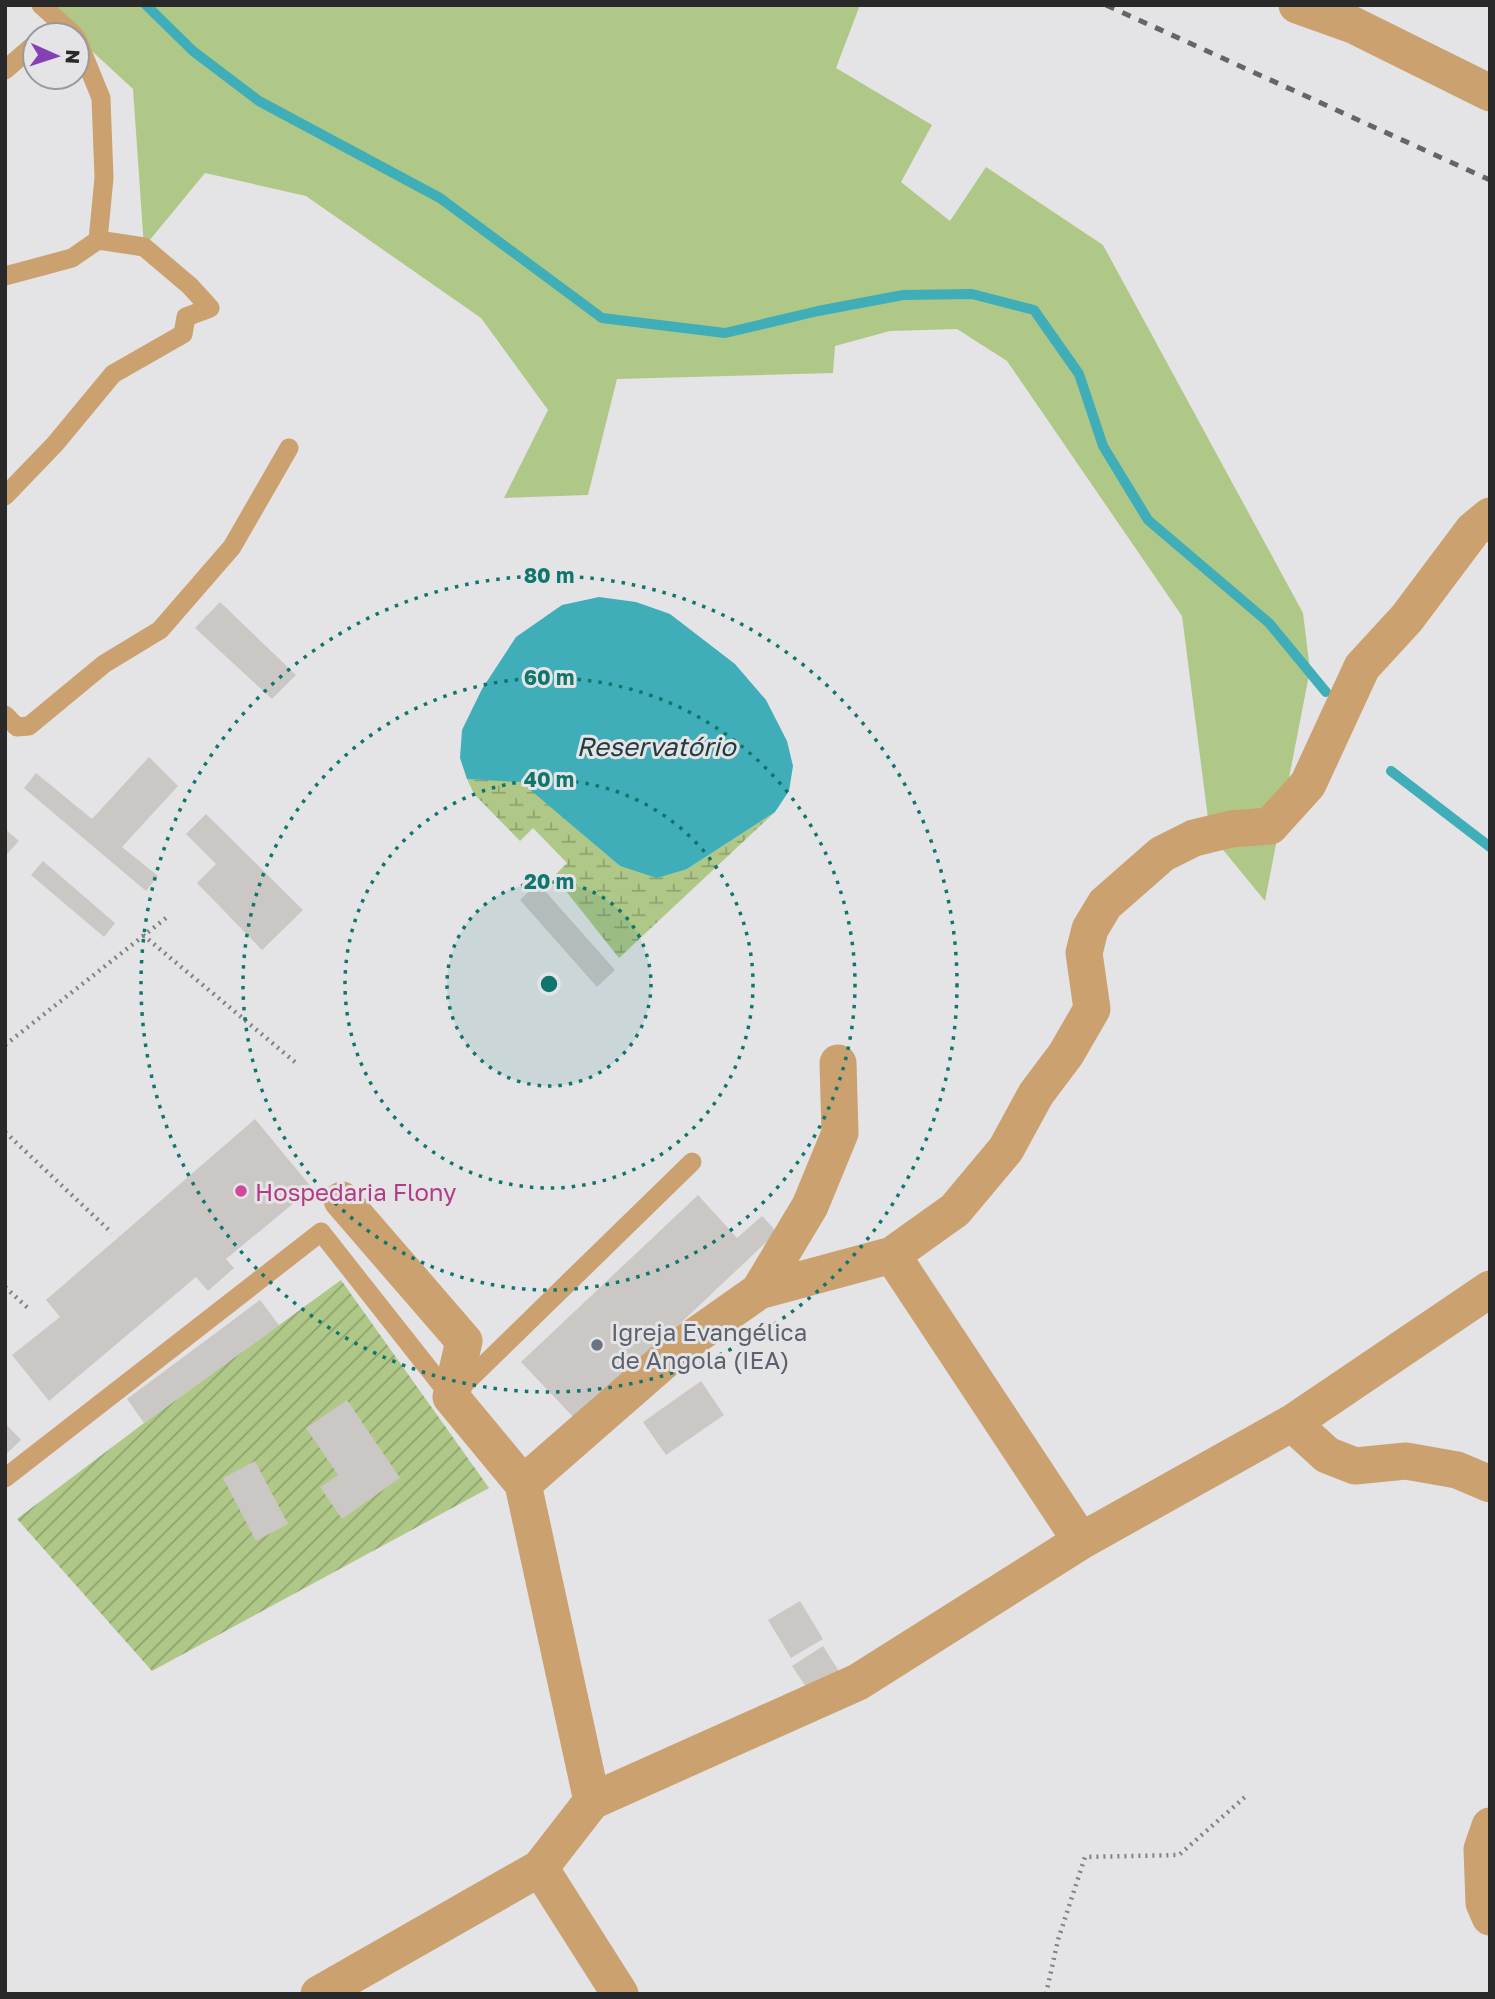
<svg xmlns="http://www.w3.org/2000/svg" width="1495" height="1999" font-family="'Golos Text',sans-serif">
	<style>
		.grass { fill: #afc887 }
		.wetland { fill: url(#wetland-marsh) }
		.garden { fill: url(#garden-furrows) }
		.water { fill: #3faeb8 }
		.lines { fill: none; stroke-linecap: round; stroke-linejoin: round }
		.stream { stroke: #3faeb8; stroke-width: 10 }
		.building { fill: #cac7c5 }
		.path { stroke: #828284; stroke-width: 4.5; stroke-dasharray: 2 5; stroke-linecap: butt }
		.service { stroke: #cba16f; stroke-width: 19 }
		.minor { stroke: #cba16f; stroke-width: 37 }
		.rail { stroke: #656567; stroke-width: 5; stroke-dasharray: 9 9; stroke-linecap: butt }
		.ring { fill: none; stroke: #0f766e; stroke-width: 3.5; stroke-dasharray: 3.5 7 }
		.hotel-dot { fill: #d1479c; stroke: #e4e4e7; stroke-width: 2.5 }
		.worship-dot { fill: #6b7280; stroke: #e4e4e7; stroke-width: 2.5 }
		.labels { text-anchor: middle; dominant-baseline: central; stroke-width: 6; stroke-linejoin: round; paint-order: stroke }
		.hotel-label { font-size: 24px; fill: #b23c85; stroke: #e4e4e7; text-anchor: start }
		.worship-label { font-size: 24px; fill: #5b616d; stroke: #e4e4e7; text-anchor: start }
		.water-label { font-size: 26px; font-style: italic; fill: #233c3e; stroke: #e4e4e7 }
		.centre { fill: #0f766e; stroke: #e4e4e7; stroke-width: 3.5 }
		.ring-label { font-size: 21px; text-anchor: middle; font-weight: bold; fill: #0f766e; stroke: #e4e4e7; stroke-width: 6; stroke-linejoin: round; paint-order: stroke }
	</style>
	<defs>
		<pattern id="wetland-marsh" width="20" height="14" patternUnits="userSpaceOnUse" patternTransform="scale(1.75)"><rect width="20" height="14" fill="#afc887"/><path d="M1 5h8M5 5V1M11 12h8M15 12V8" fill="none" stroke="#8ea26f"/></pattern>
		<pattern id="garden-furrows" width="10" height="10" patternUnits="userSpaceOnUse" patternTransform="scale(1.75)"><rect width="10" height="10" fill="#afc887"/><path d="M-1 1l2-2M0 10L10 0M9 11l2-2" fill="none" stroke="#8ea26f"/></pattern>
	</defs>
	<rect width="100%" height="100%" fill="#e4e4e7"/>
	<!-- grass -->
	<path class="grass" d="M42 5H860L836 68 932 125 901 182 950 221 986 167 1103 245 1303 613 1310 670 1265 901 1210 834 1182 616 1007 361 957 329 890 331 835 346 833 373 617 379 588 495 504 498 548 410 481 318 306 196 205 173 144 247 133 89Z"/>
	<!-- wetland -->
	<path class="wetland" d="M467 779 521 781 620 866 687 869 775 812 619 958 554 876 567 863 533 828 520 841 474 794Z"/>
	<!-- garden -->
	<path class="garden" d="M341 1280 489 1488 152 1671 17 1519 144 1423Z"/>
	<!-- water -->
	<path class="water" d="M599 597 636 602 670 614 735 664 766 700 787 741 793 766 789 791 775 812 687 869 657 878 620 866 521 782 467 779 460 758 462 730 482 689 516 637 562 605Z"/>
	<g class="lines">
		<!-- stream -->
		<path class="stream" d="M146 5 193 51 259 101 440 198 602 318 725 333 818 311 903 295 972 294 1034 310 1079 374 1103 446 1148 520 1269 623 1326 692
			M1391 771 1490 847"/>
	</g>
	<!-- building -->
	<path class="building" d="M220 602 296 675 272 699 195 628Z
		M149 757 178 786 122 847 158 876 146 891 24 788 36 773 92 819Z
		M206 814 303 910 262 950 197 883 216 864 186 834Z
		M5 829 19 841 5 856Z
		M43 861 115 923 104 937 31 875Z
		M538 883 615 970 597 987 520 900Z
		M255 1119 312 1188 226 1259 234 1268 208 1291 196 1277 49 1401 12 1355 60 1317 46 1300Z
		M698 1195 737 1238 762 1216 777 1232 577 1421 521 1362Z
		M260 1300 279 1325 144 1423 127 1399Z
		M701 1381 724 1415 666 1455 643 1422Z
		M347 1400 400 1478 342 1519 320 1487 338 1475 306 1428Z
		M5 1423 21 1440 5 1455Z
		M255 1461 288 1524 256 1541 223 1478Z
		M800 1601 823 1639 791 1658 768 1620Z
		M823 1646 840 1673 810 1693 792 1666Z"/>
	<g class="lines">
		<!-- path -->
		<path class="path" d="M143 935 295 1062
			M5 1045 166 918
			M5 1132 112 1233
			M5 1287 30 1310
			M1046 1994 1058 1940 1085 1857 1179 1855 1246 1796"/>
		<!-- service -->
		<path class="service" d="M41 5 62 24
			M47 35 62 24 74 35
			M5 70 35 44
			M5 276 72 258 98 240 104 178 101 98 77 39
			M5 496 55 444 113 374 183 334 186 317 210 308 190 286 144 247 98 240
			M5 715 17 727 29 726 104 664 160 630 232 547 289 448
			M5 1478 321 1232 451 1397 692 1162"/>
		<!-- minor -->
		<path class="minor" d="M1297 5 1353 25 1490 93
			M342 1200 464 1341 451 1397 523 1484 592 1801
			M892 1255 1081 1541
			M759 1291 810 1206 840 1133 838 1063
			M1292 1423 1327 1455 1355 1466 1406 1461 1457 1470 1490 1484
			M523 1484 681 1346 759 1291 892 1255 955 1210 1006 1149 1036 1094 1066 1054 1092 1009 1084 953 1090 929 1105 904 1162 854 1194 838 1231 829 1270 826 1308 784 1362 667 1407 618 1473 530 1490 516
			M1490 1826 1482 1849 1484 1903 1490 1917
			M540 1868 620 1994
			M319 1994 540 1868 592 1801 858 1682 1081 1541 1292 1423 1490 1289"/>
		<!-- rail -->
		<path class="rail" d="M1106 5 1490 180"/>
	</g>
	<!-- distance rings -->
	<circle cx="549" cy="984" r="102" fill="#0f766e" fill-opacity=".12"/>
	<g class="ring">
		<circle cx="549" cy="984" r="102"/>
		<circle cx="549" cy="984" r="204"/>
		<circle cx="549" cy="984" r="306"/>
		<circle cx="549" cy="984" r="408"/>
	</g>
	<!-- markers -->
	<circle class="hotel-dot" cx="241" cy="1191" r="7"/>
	<circle class="worship-dot" cx="597" cy="1345" r="7"/>
	<g class="labels">
		<!-- hotel labels -->
		<g class="hotel-label">
			<text x="255" y="1191">Hospedaria Flony</text>
		</g>
		<!-- worship labels -->
		<g class="worship-label">
			<text x="611" y="1331">Igreja Evangélica<tspan x="611" dy="28">de Angola (IEA)</tspan></text>
		</g>
		<!-- water labels -->
		<g class="water-label">
			<text x="656" y="746">Reservatório</text>
		</g>
	</g>
	<circle cx="549" cy="984" r="10" class="centre"/>
	<g class="ring-label">
		<text x="549" y="583">80 m</text>
		<text x="549" y="685">60 m</text>
		<text x="549" y="787">40 m</text>
		<text x="549" y="889">20 m</text>
	</g>
	<!-- border -->
	<rect width="1495" height="1999" fill="none" stroke="#29292a" stroke-width="14"/>
	<!-- north arrow -->
	<g transform="translate(56 56) rotate(93)"><circle r="33" fill="#e4e4e7" stroke="#99999b" stroke-width="2"/>
	<path d="M0-5L12 26L0 18L-12 26Z" fill="#8541b4"/>
	<text y="-10" font-size="19" font-weight="bold" text-anchor="middle" fill="#29292a">N</text>
	</g>
</svg>
